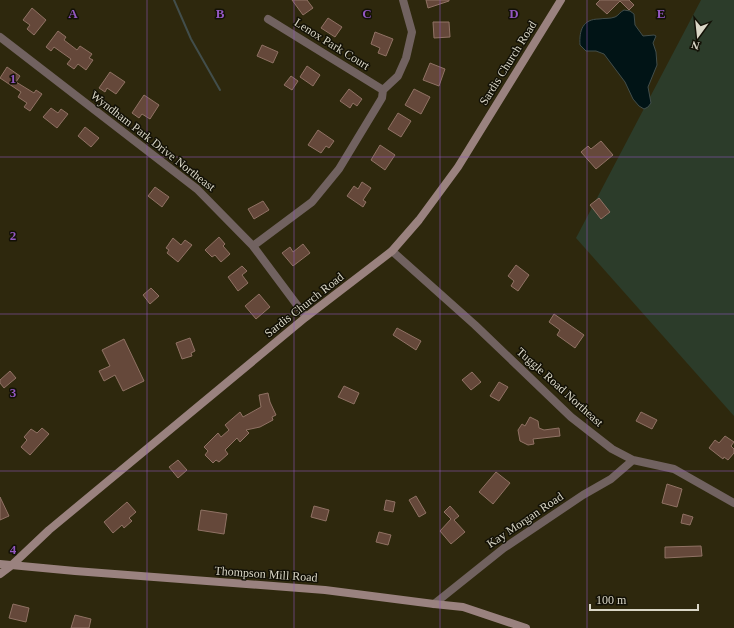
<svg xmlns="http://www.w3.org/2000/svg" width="734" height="628" font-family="Georgia,serif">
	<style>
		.green { fill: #2c3c2a }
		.water { fill: #011416; stroke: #424e4b }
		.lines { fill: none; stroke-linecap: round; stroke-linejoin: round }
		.stream { stroke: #424e4b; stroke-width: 2 }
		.building { fill: #65483a; stroke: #907264 }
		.street { stroke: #716260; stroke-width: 8 }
		.secondary { stroke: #9a827f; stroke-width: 8 }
		.grid { fill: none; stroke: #9357c1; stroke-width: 1; stroke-opacity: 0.55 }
		.labels { text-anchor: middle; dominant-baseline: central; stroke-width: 3; stroke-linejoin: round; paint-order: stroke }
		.street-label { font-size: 12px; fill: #dad7c7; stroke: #131106 }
		.grid-label { font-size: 13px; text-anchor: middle; font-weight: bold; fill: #9357c1; stroke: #131106; stroke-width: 3; stroke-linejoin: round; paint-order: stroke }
	</style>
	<rect width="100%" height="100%" fill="#2e280d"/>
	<!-- green -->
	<path class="green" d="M701 0H734V416L576 238Z"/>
	<!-- water -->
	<path class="water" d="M624 10 630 11 634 14 635 25 643 36 654 35 656 36 653 43 656 52 657 65 648 87 651 103 648 107 644 109 639 106 633 99 625 82 604 54 596 51H586L580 45C579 30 583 19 599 19 604 18 610 19 615 17 618 16 620 12 624 10Z"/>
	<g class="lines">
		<!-- stream -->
		<path class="stream" d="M174 0 191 39 220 90"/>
	</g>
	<!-- building -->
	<path class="building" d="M292 0H307L313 8 303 15Z
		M426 0H449V1L428 8Z
		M600 0H629L634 5 629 10 620 1 607 14 596 4Z
		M32 8 46 20 34 35 27 29 30 25 23 20Z
		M328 18 342 27 335 37 321 28Z
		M433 22H449L450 37 434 38Z
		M58 31 66 37 64 40 77 50 80 46 92 54 89 58 93 60 86 70 78 64 74 69 67 64 71 59 54 47 51 51 46 47Z
		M375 32 393 39 386 56 378 53 380 48 371 44Z
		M262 45 278 52 273 63 257 56Z
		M430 63 445 69 439 86 423 80Z
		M307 66 320 75 313 86 300 77Z
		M7 67 20 76 16 82 34 93 36 90 42 94 30 111 24 107 27 103 18 97 21 92 0 78Z
		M110 72 125 82 116 94 107 88 105 92 99 88Z
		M291 76 298 81 292 90 284 85Z
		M349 89 362 99 357 106 353 103 350 108 340 101Z
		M414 89 430 97 421 114 405 105Z
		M144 95 159 105 150 119 142 114 139 118 132 113Z
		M51 108 58 113 61 109 68 114 57 128 43 117Z
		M398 113 411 121 401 137 388 129Z
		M85 127 99 138 91 147 78 136Z
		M318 130 334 141 329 148 326 146 321 153 308 145Z
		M601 141 613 155 596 169 581 152 588 146 591 149Z
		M380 145 395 155 385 170 371 160Z
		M362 182 371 188 363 200 366 202 363 207 347 196 354 186 358 189Z
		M155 187 169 197 162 207 148 196Z
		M599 198 610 212 601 219 590 205Z
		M263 201 269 210 254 219 248 209Z
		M219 237 225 244 223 246 230 254 221 262 215 255 212 257 205 250Z
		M173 238 181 245 185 240 192 245 178 262 167 253 169 250 166 248Z
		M303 244 310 253 293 266 282 253 290 247 293 252Z
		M516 265 529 275 518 291 511 286 514 281 508 276Z
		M242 266 247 271 242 275 248 283 238 291 228 277Z
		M151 288 159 296 150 304 143 295Z
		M259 294 270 307 256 319 245 306Z
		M554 314 584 335 575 348 557 335 560 330 549 322Z
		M397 328 421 341 416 350 393 335Z
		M190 338 195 351 191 353 192 356 182 359 176 343Z
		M124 339 144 381 123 391 115 375 104 381 99 371 110 366 102 350Z
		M10 371 16 378 4 388 0 383V380Z
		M472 372 481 382 471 390 462 380Z
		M499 382 508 387 499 401 490 396Z
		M344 386 359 393 354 404 338 397Z
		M268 393 270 402 276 415 272 417 273 420 260 427 246 430 249 433 240 442 237 438 225 450 228 454 219 462 216 460 213 463 205 455 208 451 204 447 218 433 221 437 229 430 225 425 240 412 243 417 261 407 259 395Z
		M641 412 657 420 652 429 636 421Z
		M530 417 538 421 539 428 544 430 559 428 560 436 533 439 534 444 528 445 520 441 518 430 522 424 525 426Z
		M42 428 49 434 30 455 21 447 27 440 24 437 31 429 37 433Z
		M725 436 734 442 731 446 734 449V453L728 460 724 457 723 459 709 448 715 440 719 443Z
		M178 460 187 470 178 478 169 467Z
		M496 472 510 483 493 504 479 492Z
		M667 484 682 489 677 507 662 503Z
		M416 496 426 513 419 517 409 500Z
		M0 497 9 516 0 520Z
		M386 500 395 502 393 512 384 510Z
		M127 502 136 512 129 518 132 521 124 528 122 525 113 533 104 522Z
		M314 506 329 510 326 521 311 517Z
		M450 506 459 516 454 520 465 532 451 544 440 531 451 519 444 512Z
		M201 510 227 514 224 534 198 530Z
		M683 514 693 517 690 525 681 523Z
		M379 532 391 535 388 545 376 542Z
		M701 546 702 556 665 558V547Z
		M13 604 29 608 26 622 9 618Z
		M75 615 91 619 89 628H71Z"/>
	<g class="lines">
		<!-- street -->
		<path class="street" d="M268 19 383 90
			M0 37 197 189 253 246 306 317
			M253 246 312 202 339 169 382 98 383 90 398 76 406 58 412 32 403 0
			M392 251 475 325 571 417 612 449 633 460 674 469 734 503
			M434 604 504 548 583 495 611 479 633 460"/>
		<!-- secondary -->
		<path class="secondary" d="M0 564 75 571 325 590 434 604 463 607 526 628
			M0 574 12 565 49 530 306 317 392 251 419 220 458 167 561 0"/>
	</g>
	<!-- grid -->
	<path class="grid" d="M147 0V628M294 0V628M440 0V628M587 0V628M0 157H734M0 314H734M0 471H734"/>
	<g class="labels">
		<!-- street labels -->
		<g class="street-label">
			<text transform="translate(332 44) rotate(32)">Lenox Park Court</text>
			<text transform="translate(508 63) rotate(-58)">Sardis Church Road</text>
			<text transform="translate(153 141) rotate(38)">Wyndham Park Drive Northeast</text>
			<text transform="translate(304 305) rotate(-38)">Sardis Church Road</text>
			<text transform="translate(560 387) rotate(42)">Tuggle Road Northeast</text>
			<text transform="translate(525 520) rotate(-34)">Kay Morgan Road</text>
			<text transform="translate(266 574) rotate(4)">Thompson Mill Road</text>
		</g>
	</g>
	<g class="grid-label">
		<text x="73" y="18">A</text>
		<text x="220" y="18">B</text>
		<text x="367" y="18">C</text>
		<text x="514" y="18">D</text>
		<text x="661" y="18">E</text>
		<text x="13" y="83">1</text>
		<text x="13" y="240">2</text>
		<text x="13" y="397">3</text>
		<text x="13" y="554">4</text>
	</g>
	<!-- north arrow -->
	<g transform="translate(698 36) rotate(195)" stroke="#131106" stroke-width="3" paint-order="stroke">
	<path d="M0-3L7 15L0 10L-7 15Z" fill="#dad7c7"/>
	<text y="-6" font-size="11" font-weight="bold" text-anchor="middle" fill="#dad7c7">N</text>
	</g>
	<!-- scale -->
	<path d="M590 604v6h108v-6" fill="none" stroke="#dad7c7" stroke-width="2"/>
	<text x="596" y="604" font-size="12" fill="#dad7c7" stroke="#131106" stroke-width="3" paint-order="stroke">100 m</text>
</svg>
